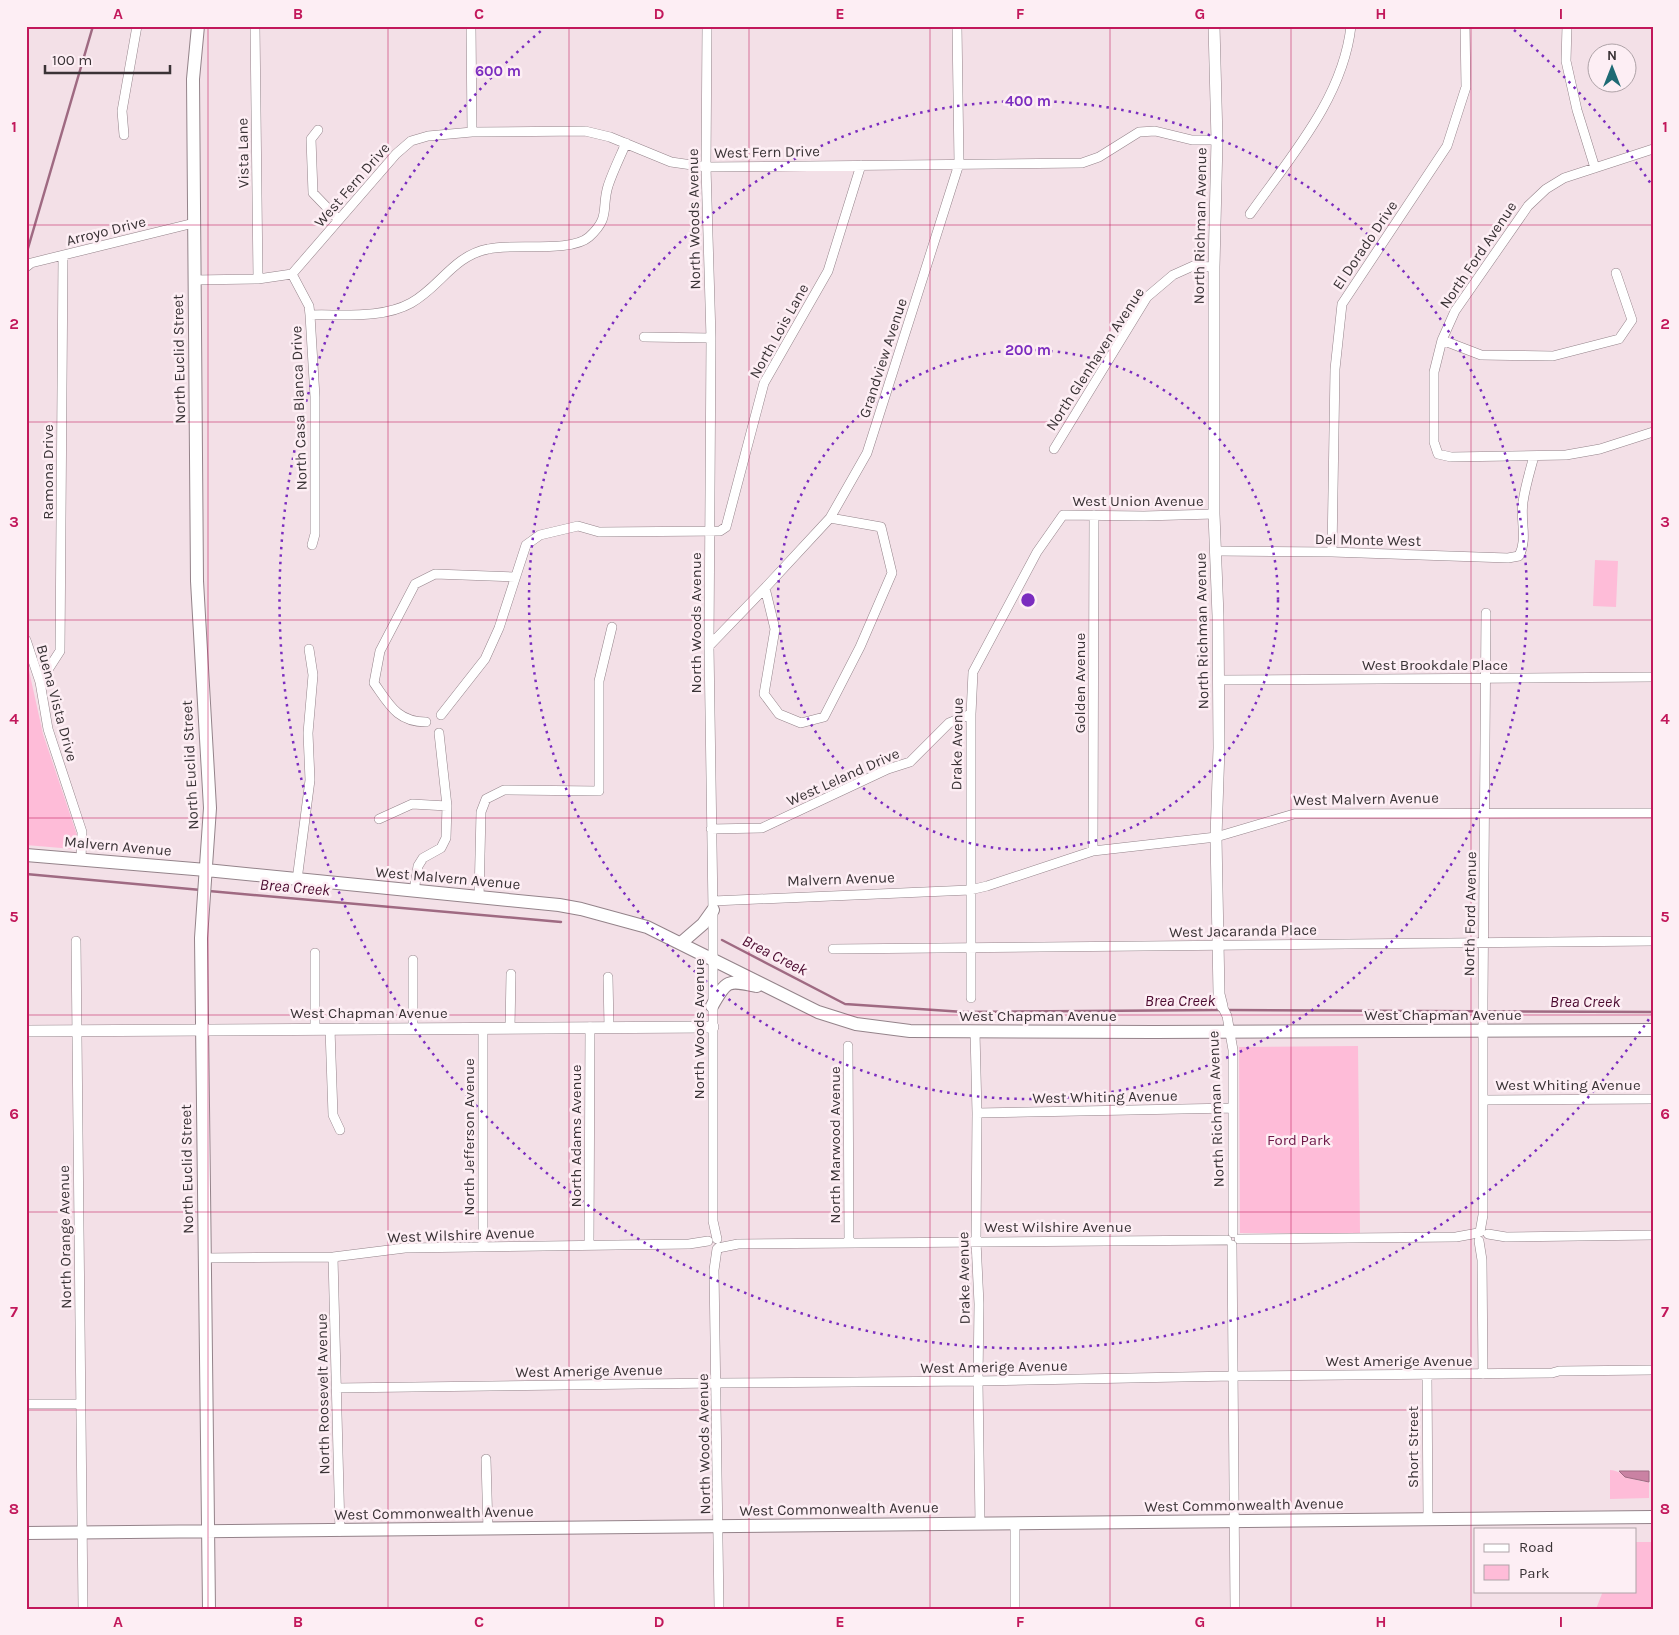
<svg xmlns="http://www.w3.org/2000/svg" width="1679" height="1635" font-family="Karla,sans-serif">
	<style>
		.green { fill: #febcd8 }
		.water { fill: #ca82a3; stroke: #9f6a82 }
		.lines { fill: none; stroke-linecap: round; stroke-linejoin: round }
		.stream { stroke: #9f6a82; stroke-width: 2.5 }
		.minor-casing { stroke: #94838a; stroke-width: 10 }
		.tertiary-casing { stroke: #94838a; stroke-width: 12 }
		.secondary-casing { stroke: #94838a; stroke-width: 14 }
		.minor { stroke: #fff; stroke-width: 9 }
		.tertiary { stroke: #fff; stroke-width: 11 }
		.secondary { stroke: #fff; stroke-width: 12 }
		.grid { fill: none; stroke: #c2185b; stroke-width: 1; stroke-opacity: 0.55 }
		.ring { fill: none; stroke: #7b2cbf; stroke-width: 2.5; stroke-dasharray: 2.5 5 }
		.labels { text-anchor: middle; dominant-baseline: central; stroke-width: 5; stroke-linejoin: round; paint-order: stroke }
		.street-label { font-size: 15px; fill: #3a3336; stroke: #fdeef4 }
		.park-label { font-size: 15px; fill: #6d1747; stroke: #fdeef4 }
		.water-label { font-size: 16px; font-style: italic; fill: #4b0a2f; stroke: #fdeef4 }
		.centre { fill: #7b2cbf; stroke: #fdeef4; stroke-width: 2.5 }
		.ring-label { font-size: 15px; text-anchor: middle; font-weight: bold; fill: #7b2cbf; stroke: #fdeef4; stroke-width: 5; stroke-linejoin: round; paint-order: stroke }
		.neatline { fill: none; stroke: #c2185b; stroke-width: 2 }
		.grid-label { font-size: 16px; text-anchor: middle; font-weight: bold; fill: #c2185b }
	</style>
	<rect width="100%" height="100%" fill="#f3e0e7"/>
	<!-- green -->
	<path class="green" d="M1595 560 1618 561 1616 607 1593 606Z
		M26 657 43 734 78 838 73 849 26 845Z
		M1358 1046 1360 1233H1240L1239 1047Z
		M1610 1470C1623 1471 1632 1482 1649 1482V1498L1610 1499Z
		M1635 1542H1653V1609H1596L1603 1591H1635Z"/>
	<!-- water -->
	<path class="water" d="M1619 1471H1649V1482L1625 1477Z"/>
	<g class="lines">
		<!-- stream -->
		<path class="stream" d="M26 255 93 26
			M26 874 201 890
			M209 891 561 922
			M722 940 845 1004 964 1012 1221 1010
			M1227 1010 1653 1012"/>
		<defs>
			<path id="minor" d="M255 26 258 279
				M471 26 472 132
				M707 26 706 167 711 338 709 646 713 910V1221L717 1239
				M1567 26 1566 61 1577 110 1595 168
				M318 130 311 139 313 193 339 220
				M124 135 122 111 137 26
				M1653 149 1564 178 1546 189 1528 206 1455 311 1442 340 1434 372V442L1438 454 1451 457 1566 455 1600 449 1653 432
				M1250 214C1291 156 1343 98 1351 26
				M26 267 31 263 194 223
				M292 274 309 306 310 315 315 397V534L312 545
				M194 280 258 279 292 274 396 154 411 141 428 136 472 132 585 131 610 137 671 162 706 167 1082 163 1099 157 1139 132 1155 131 1192 140H1217
				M310 315C343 314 382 319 411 303 440 287 453 256 488 249 513 243 571 253 589 237 611 217 601 209 608 186 613 171 620 157 626 143
				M644 337 711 338
				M1442 340 1481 355 1553 356 1619 339 1632 320 1616 273
				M1054 449 1147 297 1173 275 1193 266 1214 267
				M1216 551 1332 552 1508 558 1519 556C1528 539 1520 521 1523 502 1525 487 1530 471 1534 456
				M1332 552 1335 369 1342 304 1447 146 1466 87 1465 26
				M765 588 775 629 764 694 779 714 801 723 824 717 860 647 892 573 881 527 830 518
				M26 640 40 682 48 729 82 832 81 859
				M709 646 765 588 830 518 867 453 959 164 957 26
				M1218 680 1653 677
				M40 682 60 651 63 256
				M441 715 485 659 499 628 526 545 540 535 578 526 599 532 720 531 726 527 764 383 828 271 861 165
				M426 722C397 722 389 704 374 683L380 651 415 584 435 574 515 577
				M379 819 412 804 447 806
				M711 829 762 828 888 769 910 762 949 723 971 714
				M1093 851 1094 515
				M297 880 310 780 308 733 313 675 309 649
				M414 891 418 866 423 858 441 848 446 838 447 806 439 733
				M479 898 481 812 486 799 504 790 599 791V681L612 627
				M713 901 970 890 987 886 1093 851 1216 837 1294 814 1653 813
				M76 941 83 1609
				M833 949 1653 941
				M413 960V1029
				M608 977 609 1027
				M971 998V714L973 672 1037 552 1063 515 1144 516 1214 514
				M1222 1006 1227 1016 1233 1050V1233
				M510 1028 511 974
				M315 1029V953
				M330 1029 333 1115 340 1130
				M975 1032 977 1113 976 1241 979 1304 978 1381 980 1524
				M848 1046 849 1243
				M1484 1100 1653 1099
				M977 1113 1233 1108
				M1480 1232 1483 1215V999L1486 613
				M1488 1234 1506 1237 1653 1235
				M1239 1239 1456 1237 1478 1233
				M1479 1241 1482 1260 1483 1374
				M589 1245 590 1027
				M1232 1245 1235 1609
				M483 1247V1028
				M718 1248 738 1244 1227 1240
				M717 1249 714 1270 719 1609
				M333 1257 340 1531
				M204 1258 333 1257 405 1248 689 1244 708 1241
				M1427 1374 1428 1519
				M336 1388 716 1383 978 1381 1233 1376 1552 1373 1559 1371 1653 1370
				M26 1404H80
				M486 1459 488 1529
				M1015 1523V1609"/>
			<path id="tertiary" d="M1214 26 1217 140 1214 267V514L1218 616 1219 748 1216 837 1219 994 1222 1006
				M26 1031 713 1027"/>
			<path id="secondary" d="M198 26 193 79 197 581 210 808 201 938 209 1609
				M26 855 206 870 559 905 581 909 647 927 818 1012 856 1024 910 1031 1154 1032 1653 1030
				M681 943 703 924 713 910
				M712 1006C727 979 728 980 757 986
				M26 1533 1653 1517"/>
		</defs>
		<!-- minor casing -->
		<use href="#minor" class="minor-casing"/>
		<!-- tertiary casing -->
		<use href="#tertiary" class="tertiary-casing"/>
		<!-- secondary casing -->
		<use href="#secondary" class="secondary-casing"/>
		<!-- minor -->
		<use href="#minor" class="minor"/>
		<!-- tertiary -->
		<use href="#tertiary" class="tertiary"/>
		<!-- secondary -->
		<use href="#secondary" class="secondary"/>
	</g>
	<!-- grid -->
	<path class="grid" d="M208 26V1609M388 26V1609M569 26V1609M749 26V1609M930 26V1609M1110 26V1609M1291 26V1609M1471 26V1609M26 225H1653M26 422H1653M26 620H1653M26 818H1653M26 1015H1653M26 1212H1653M26 1410H1653"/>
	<!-- distance rings -->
	<g class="ring">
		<circle cx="1028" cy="600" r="250"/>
		<circle cx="1028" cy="600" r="499"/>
		<path d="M1653 1013A749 749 0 1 1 542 30M1514 30A749 749 0 0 1 1653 187"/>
	</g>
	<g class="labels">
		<!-- street labels -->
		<g class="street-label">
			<text transform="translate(767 152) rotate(-1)">West Fern Drive</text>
			<text transform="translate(243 153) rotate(-91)">Vista Lane</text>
			<text transform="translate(352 185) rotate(-49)">West Fern Drive</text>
			<text transform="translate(694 219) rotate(-91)">North Woods Avenue</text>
			<text transform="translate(1200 226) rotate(-89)">North Richman Avenue</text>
			<text transform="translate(106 231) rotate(-14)">Arroyo Drive</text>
			<text transform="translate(1365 245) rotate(-56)">El Dorado Drive</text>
			<text transform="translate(1478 255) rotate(-56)">North Ford Avenue</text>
			<text transform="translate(779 331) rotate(-61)">North Lois Lane</text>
			<text transform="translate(883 358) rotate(-72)">Grandview Avenue</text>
			<text transform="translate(179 359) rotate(-91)">North Euclid Street</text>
			<text transform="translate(1095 359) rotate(-57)">North Glenhaven Avenue</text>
			<text transform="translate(299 408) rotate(-92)">North Casa Blanca Drive</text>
			<text transform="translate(48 472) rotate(-90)">Ramona Drive</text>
			<text x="1138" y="501">West Union Avenue</text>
			<text transform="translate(1368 540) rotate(1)">Del Monte West</text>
			<text transform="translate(696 623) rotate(-90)">North Woods Avenue</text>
			<text transform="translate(1202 631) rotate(-91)">North Richman Avenue</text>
			<text x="1435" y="665">West Brookdale Place</text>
			<text transform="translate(1080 683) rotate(-90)">Golden Avenue</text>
			<text transform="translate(57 703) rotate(75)">Buena Vista Drive</text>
			<text transform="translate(957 744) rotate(-89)">Drake Avenue</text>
			<text transform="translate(190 765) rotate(-93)">North Euclid Street</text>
			<text transform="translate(843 777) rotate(-24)">West Leland Drive</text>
			<text transform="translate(1366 799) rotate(-1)">West Malvern Avenue</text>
			<text transform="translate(118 846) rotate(5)">Malvern Avenue</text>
			<text transform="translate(448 878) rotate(5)">West Malvern Avenue</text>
			<text transform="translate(841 879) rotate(-2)">Malvern Avenue</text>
			<text transform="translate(1470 914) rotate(-89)">North Ford Avenue</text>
			<text transform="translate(1243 931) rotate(-1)">West Jacaranda Place</text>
			<text x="369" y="1013">West Chapman Avenue</text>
			<text x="1443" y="1015">West Chapman Avenue</text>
			<text x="1038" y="1016">West Chapman Avenue</text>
			<text transform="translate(699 1029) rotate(-90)">North Woods Avenue</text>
			<text x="1568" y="1085">West Whiting Avenue</text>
			<text transform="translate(1105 1097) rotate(-1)">West Whiting Avenue</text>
			<text transform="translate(1216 1109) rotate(-92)">North Richman Avenue</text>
			<text transform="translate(576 1136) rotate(-90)">North Adams Avenue</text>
			<text transform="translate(469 1137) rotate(-90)">North Jefferson Avenue</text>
			<text transform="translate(835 1145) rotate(-90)">North Marwood Avenue</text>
			<text transform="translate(187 1169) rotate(-91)">North Euclid Street</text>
			<text x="1058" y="1227">West Wilshire Avenue</text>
			<text transform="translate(461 1235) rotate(-2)">West Wilshire Avenue</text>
			<text transform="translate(65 1237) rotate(-91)">North Orange Avenue</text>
			<text transform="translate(964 1278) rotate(-91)">Drake Avenue</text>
			<text x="1399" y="1361">West Amerige Avenue</text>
			<text transform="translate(994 1367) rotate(-1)">West Amerige Avenue</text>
			<text transform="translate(589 1371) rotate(-1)">West Amerige Avenue</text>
			<text transform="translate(323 1394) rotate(-91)">North Roosevelt Avenue</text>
			<text transform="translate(704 1444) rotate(-91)">North Woods Avenue</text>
			<text transform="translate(1413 1447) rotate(-90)">Short Street</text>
			<text transform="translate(1244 1505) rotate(-1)">West Commonwealth Avenue</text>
			<text transform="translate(839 1509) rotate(-1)">West Commonwealth Avenue</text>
			<text transform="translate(434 1513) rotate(-1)">West Commonwealth Avenue</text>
		</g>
		<!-- park labels -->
		<g class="park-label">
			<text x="1299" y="1140">Ford Park</text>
		</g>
		<!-- water labels -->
		<g class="water-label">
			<text transform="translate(295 887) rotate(5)">Brea Creek</text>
			<text transform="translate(775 955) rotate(27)">Brea Creek</text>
			<text x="1180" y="1000">Brea Creek</text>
			<text x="1585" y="1001">Brea Creek</text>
		</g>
	</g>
	<circle cx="1028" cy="600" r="8" class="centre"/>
	<g class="ring-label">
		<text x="498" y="76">600 m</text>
		<text x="1028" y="106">400 m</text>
		<text x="1028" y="355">200 m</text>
	</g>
	<!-- border -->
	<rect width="1679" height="1635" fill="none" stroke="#fdeef4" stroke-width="55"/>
	<!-- legend -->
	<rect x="1474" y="1528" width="162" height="65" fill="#fdeef4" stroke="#afa3a8"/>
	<rect x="1484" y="1544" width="25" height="8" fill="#ffffff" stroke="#afa3a8"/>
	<text x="1519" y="1552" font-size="15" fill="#3a3336">Road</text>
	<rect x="1484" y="1565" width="25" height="15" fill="#febcd8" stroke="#afa3a8"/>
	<text x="1519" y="1578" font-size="15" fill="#3a3336">Park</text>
	<!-- north arrow -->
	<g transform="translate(1612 68)"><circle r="24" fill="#fdeef4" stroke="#afa3a8"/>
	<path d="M0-4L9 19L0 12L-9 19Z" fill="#1f6a74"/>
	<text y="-8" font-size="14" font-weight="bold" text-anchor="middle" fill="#3a3336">N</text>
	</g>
	<!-- scale -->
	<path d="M45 65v8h125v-8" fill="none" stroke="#3a3336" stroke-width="2.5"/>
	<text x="52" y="65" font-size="15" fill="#3a3336" stroke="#fdeef4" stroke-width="4" paint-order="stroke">100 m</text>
	<rect x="28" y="28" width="1624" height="1580" class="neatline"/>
	<g class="grid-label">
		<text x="118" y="19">A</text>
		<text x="298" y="19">B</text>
		<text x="479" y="19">C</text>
		<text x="659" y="19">D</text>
		<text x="840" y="19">E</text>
		<text x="1020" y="19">F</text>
		<text x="1200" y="19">G</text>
		<text x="1381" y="19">H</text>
		<text x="1561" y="19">I</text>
		<text x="14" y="132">1</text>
		<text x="1665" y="132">1</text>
		<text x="14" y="329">2</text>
		<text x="1665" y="329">2</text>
		<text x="14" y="527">3</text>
		<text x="1665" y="527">3</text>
		<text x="14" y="724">4</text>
		<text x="1665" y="724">4</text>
		<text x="14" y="922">5</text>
		<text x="1665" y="922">5</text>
		<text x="14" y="1119">6</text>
		<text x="1665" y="1119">6</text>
		<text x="14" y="1317">7</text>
		<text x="1665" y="1317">7</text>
		<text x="14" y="1514">8</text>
		<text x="1665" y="1514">8</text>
		<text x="118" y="1627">A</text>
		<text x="298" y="1627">B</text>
		<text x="479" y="1627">C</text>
		<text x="659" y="1627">D</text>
		<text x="840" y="1627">E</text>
		<text x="1020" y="1627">F</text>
		<text x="1200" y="1627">G</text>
		<text x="1381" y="1627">H</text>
		<text x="1561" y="1627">I</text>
	</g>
</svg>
